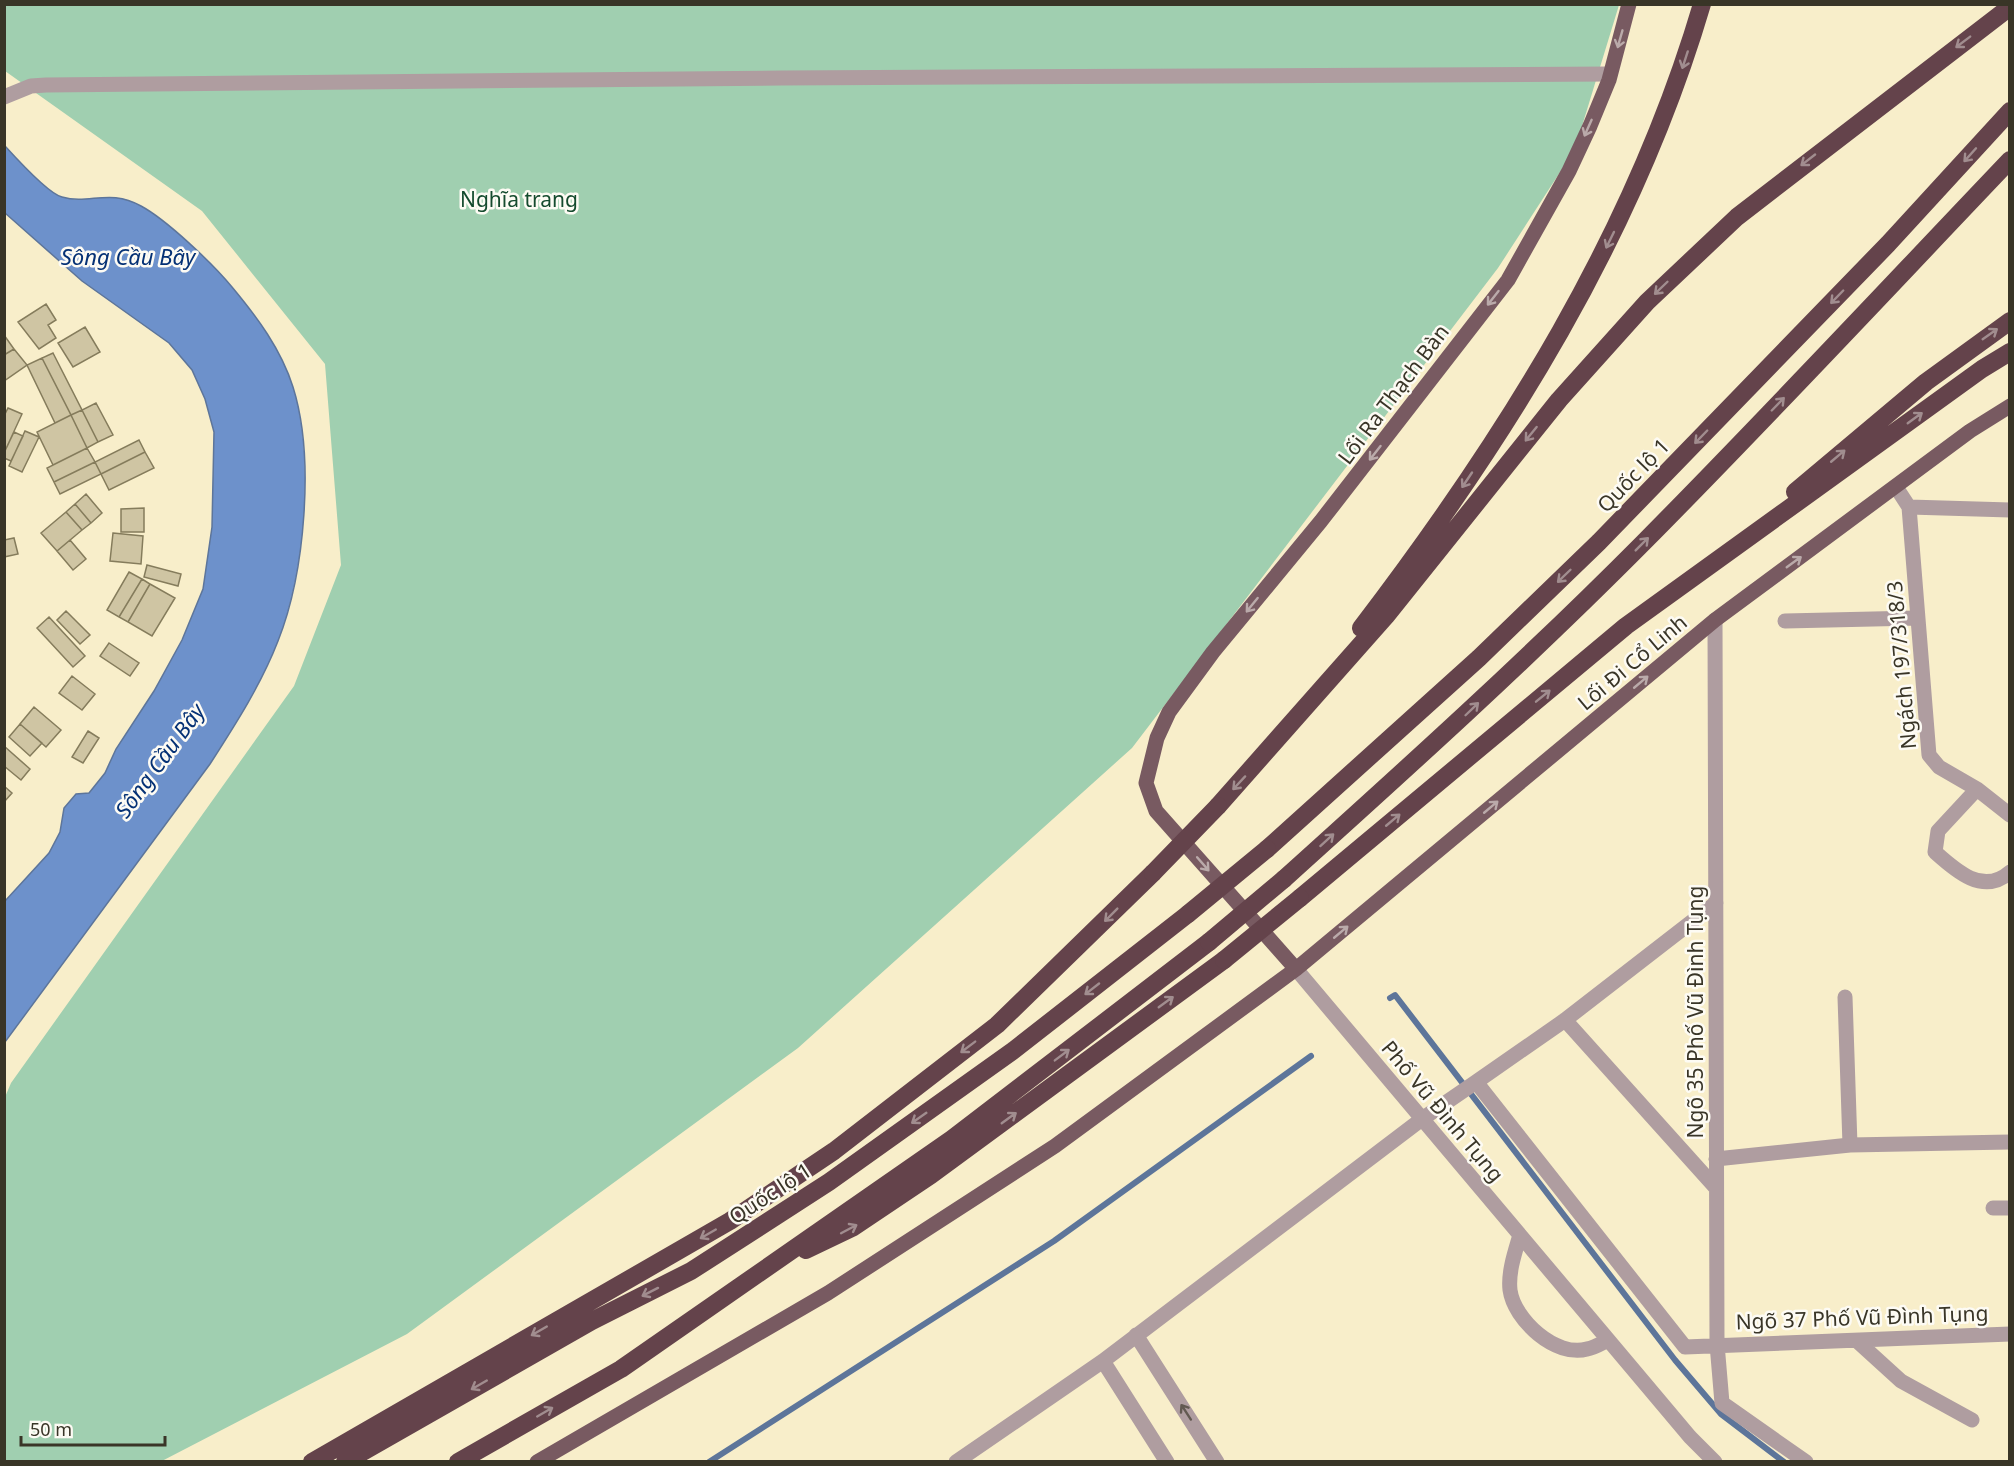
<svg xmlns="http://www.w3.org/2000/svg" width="2014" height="1466" font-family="'Noto Sans',sans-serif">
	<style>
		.green { fill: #a0cfb0 }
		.water { fill: #6d91cb; stroke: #5d759a; stroke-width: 1.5 }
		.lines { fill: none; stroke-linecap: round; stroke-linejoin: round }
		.stream { stroke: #5d759a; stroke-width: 6 }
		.building { fill: #cfc5a3; stroke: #857c5c; stroke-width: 1.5 }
		.minor { stroke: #af9da0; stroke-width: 15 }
		.major { stroke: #785a61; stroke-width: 15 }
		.highway { stroke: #64434b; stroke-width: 18 }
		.highway-bridge { stroke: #64434b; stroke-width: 18 }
		.oneway { stroke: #baaaaa }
		.oneway2 { stroke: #a18d8f }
		.oneway3 { stroke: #625951 }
		.labels { text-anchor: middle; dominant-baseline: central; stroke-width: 5; stroke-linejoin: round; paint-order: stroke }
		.park-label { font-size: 21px; fill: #154b2e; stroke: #fdfbf4 }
		.street-label { font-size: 21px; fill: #393527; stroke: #fdfbf4 }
		.water-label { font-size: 22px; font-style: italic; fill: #053175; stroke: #fdfbf4 }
	</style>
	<rect width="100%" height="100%" fill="#f8eeca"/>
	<!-- green -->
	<path class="green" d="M5 4 1619 5 1575 149 1498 268 1132 748 798 1048 407 1334 160 1462 5 1461V1097L11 1083 294 686 341 565 325 364 202 211 5 71Z"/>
	<!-- water -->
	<path class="water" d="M5 146C15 157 49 194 62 197 90 205 109 188 141 206 167 220 213 264 232 287 257 317 281 349 293 387 315 457 305 573 278 641 261 685 235 725 210 764L5 1042V901L49 853 60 832 64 808 76 794 89 793 105 773 116 749 154 691 182 640 203 589 212 527 214 432 205 399 192 370 169 343 82 281 5 213Z"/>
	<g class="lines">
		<!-- stream -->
		<path class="stream" d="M1390 998 1395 995 1675 1360 1721 1414 1784 1462
			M709 1462 1054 1241 1311 1056"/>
	</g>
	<!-- building -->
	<path class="building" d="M46 304 56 320 48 325 56 338 39 349 18 322Z
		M85 327 100 352 73 367 58 343Z
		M4 335 14 349 4 355Z
		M14 349 27 365 4 381V355Z
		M53 353 82 410 71 415 42 358Z
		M42 358 71 415 55 423 27 365Z
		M96 403 113 435 98 442 82 410Z
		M8 408 22 414 4 453V416Z
		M82 410 98 442 87 448 71 415Z
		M71 415 87 448 53 465 37 432Z
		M25 431 39 437 22 472 9 466Z
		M14 432 23 436 11 461 4 458V453Z
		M139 440 145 452 101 474 95 462Z
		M87 448 95 462 54 482 47 468Z
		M145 452 154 468 109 490 101 474Z
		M95 462 101 474 60 494 54 482Z
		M86 494 102 513 91 523 75 504Z
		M75 504 91 523 82 530 66 512Z
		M144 508V532H121V509Z
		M66 512 82 530 57 551 41 533Z
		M113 533 143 536 141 564 110 561Z
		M14 538 18 554 4 557V540Z
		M70 540 86 559 73 570 57 551Z
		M147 565 181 574 178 586 144 577Z
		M129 572 142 579 119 617 107 610Z
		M142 579 150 584 128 622 119 617Z
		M150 584 175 598 152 636 128 622Z
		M66 611 90 635 80 644 57 620Z
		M49 617 85 656 73 667 37 628Z
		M109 643 139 663 130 676 100 656Z
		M72 676 95 694 82 710 59 693Z
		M34 707 61 730 46 747 20 724Z
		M20 724 42 743 30 756 9 737Z
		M88 731 99 738 83 763 72 757Z
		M4 746 30 769 21 780 4 766Z
		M4 786 12 793 4 802Z"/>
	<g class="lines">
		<!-- minor -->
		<path class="minor" d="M4 97 31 86 46 85 781 78 1610 74
			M1896 487 1909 507 1929 755 1939 767 1977 789 2010 815
			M1909 507 2010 510
			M1715 620 1717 1344 1722 1403 1806 1462
			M1785 621 1917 618
			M1977 789 1938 831 1935 852C1955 870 1983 896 2010 872
			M1716 903 1565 1020 1476 1082 1685 1347 2010 1334
			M1296 969 1690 1437 1715 1462
			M1845 997 1850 1145 2010 1142
			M1565 1020 1716 1188
			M1716 1159 1850 1145
			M1993 1208H2010
			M1520 1235C1515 1252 1508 1272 1510 1290 1514 1320 1556 1358 1587 1349 1594 1348 1602 1343 1608 1340
			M1136 1335 1217 1462
			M1857 1341 1901 1381 1972 1420
			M1103 1361 1167 1462
			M956 1462 1103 1361 1422 1119 1476 1082"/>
		<!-- major -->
		<path class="major" d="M1296 969 1156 811 1146 783 1157 738 1169 712 1213 652 1321 521 1508 280 1569 171 1590 126 1609 80 1629 4
			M537 1462 828 1293 1055 1146 1296 969 1715 620 1970 431 2010 406"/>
		<!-- highway -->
		<path class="highway" d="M1795 492 1926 382 2010 321
			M1361 628C1506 438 1634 235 1702 4
			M1218 806 1386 616 1559 400 1647 302 1737 217 2010 7
			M1267 849 1479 658 1599 542 1888 244 2010 111
			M1284 879C1406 769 1528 659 1644 542 1768 417 1888 288 2010 160
			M1300 898 1626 626 1982 369 2010 352
			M806 1250 852 1228 931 1175 1224 960
			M312 1462 730 1221 834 1151 997 1025 1153 873
			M345 1462 592 1321 691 1271 829 1182 1014 1050 1188 914
			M458 1462 621 1369 952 1139 1209 942"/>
		<!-- highway-bridge -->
		<path class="highway-bridge" d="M1153 873 1218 806
			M1188 914 1267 849
			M1209 942 1284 879
			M1224 960 1300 898"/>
	</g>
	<!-- one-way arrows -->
	<defs><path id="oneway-shaft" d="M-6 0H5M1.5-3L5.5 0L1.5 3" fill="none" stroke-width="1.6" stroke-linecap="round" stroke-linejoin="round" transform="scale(1.5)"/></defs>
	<g class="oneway">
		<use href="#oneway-shaft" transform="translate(1620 39) rotate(106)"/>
		<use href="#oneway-shaft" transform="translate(1588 128) rotate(114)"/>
		<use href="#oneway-shaft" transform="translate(1493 298) rotate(128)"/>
		<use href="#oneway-shaft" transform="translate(1375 453) rotate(128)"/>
		<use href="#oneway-shaft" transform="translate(1794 562) rotate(-36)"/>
		<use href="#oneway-shaft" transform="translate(1252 605) rotate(129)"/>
		<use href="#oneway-shaft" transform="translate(1641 682) rotate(-40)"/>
		<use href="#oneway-shaft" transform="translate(1491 807) rotate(-40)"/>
		<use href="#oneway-shaft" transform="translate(1203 864) rotate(49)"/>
		<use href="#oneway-shaft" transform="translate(1341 932) rotate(-40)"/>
	</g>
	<g class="oneway2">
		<use href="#oneway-shaft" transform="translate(1963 42) rotate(143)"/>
		<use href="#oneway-shaft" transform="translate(1685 60) rotate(108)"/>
		<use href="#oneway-shaft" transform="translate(1970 155) rotate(132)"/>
		<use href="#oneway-shaft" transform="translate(1808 160) rotate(142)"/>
		<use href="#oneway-shaft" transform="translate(1610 240) rotate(116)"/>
		<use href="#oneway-shaft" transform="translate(1661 288) rotate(136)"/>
		<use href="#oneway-shaft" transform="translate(1837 297) rotate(134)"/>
		<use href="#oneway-shaft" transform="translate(1990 334) rotate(-35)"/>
		<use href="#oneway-shaft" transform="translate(1778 404) rotate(-46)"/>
		<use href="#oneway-shaft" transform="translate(1915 418) rotate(-36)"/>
		<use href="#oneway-shaft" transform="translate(1531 434) rotate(129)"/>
		<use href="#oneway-shaft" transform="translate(1701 437) rotate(134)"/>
		<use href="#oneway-shaft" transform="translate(1838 456) rotate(-40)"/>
		<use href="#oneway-shaft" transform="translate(1467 480) rotate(124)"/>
		<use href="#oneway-shaft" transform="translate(1642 544) rotate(-45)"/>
		<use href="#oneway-shaft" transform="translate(1564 576) rotate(136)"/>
		<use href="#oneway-shaft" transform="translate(1543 696) rotate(-39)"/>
		<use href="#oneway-shaft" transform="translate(1472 709) rotate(-44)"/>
		<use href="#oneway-shaft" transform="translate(1239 783) rotate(133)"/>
		<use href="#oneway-shaft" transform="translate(1393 820) rotate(-40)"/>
		<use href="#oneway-shaft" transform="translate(1327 840) rotate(-42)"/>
		<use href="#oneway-shaft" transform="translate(1111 915) rotate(135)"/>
		<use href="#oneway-shaft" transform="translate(1092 989) rotate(142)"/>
		<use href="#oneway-shaft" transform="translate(1166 1002) rotate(-36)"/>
		<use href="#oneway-shaft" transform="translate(968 1047) rotate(143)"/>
		<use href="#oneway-shaft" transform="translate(1062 1055) rotate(-37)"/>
		<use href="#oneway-shaft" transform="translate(919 1118) rotate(145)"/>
		<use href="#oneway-shaft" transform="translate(1009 1118) rotate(-36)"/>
		<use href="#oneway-shaft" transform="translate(849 1229) rotate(-28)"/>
		<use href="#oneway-shaft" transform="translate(708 1234) rotate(150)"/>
		<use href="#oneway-shaft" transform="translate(650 1292) rotate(153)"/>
		<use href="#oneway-shaft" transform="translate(539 1331) rotate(150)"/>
		<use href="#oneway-shaft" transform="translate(479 1385) rotate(150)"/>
		<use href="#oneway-shaft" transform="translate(545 1412) rotate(-30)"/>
	</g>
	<use class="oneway3" href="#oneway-shaft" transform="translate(1186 1412) rotate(-123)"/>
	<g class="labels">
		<!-- park labels -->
		<g class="park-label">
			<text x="519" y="199">Nghĩa trang</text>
		</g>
		<!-- street labels -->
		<g class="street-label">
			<text transform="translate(1393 394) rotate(-53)">Lối Ra Thạch Bàn</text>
			<text transform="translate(1633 475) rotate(-46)">Quốc lộ 1</text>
			<text transform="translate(1632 662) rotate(-40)">Lối Đi Cổ Linh</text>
			<text transform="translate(1901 665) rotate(-95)">Ngách 197/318/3</text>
			<text transform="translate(1695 1012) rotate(-90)">Ngõ 35 Phố Vũ Đình Tụng</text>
			<text transform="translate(1443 1111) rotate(50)">Phố Vũ Đình Tụng</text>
			<text transform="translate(770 1193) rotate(-33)">Quốc lộ 1</text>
			<text transform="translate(1862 1317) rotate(-2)">Ngõ 37 Phố Vũ Đình Tụng</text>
		</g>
		<!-- water labels -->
		<g class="water-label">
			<text x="128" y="256">Sông Cầu Bây</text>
			<text transform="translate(159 760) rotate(-54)">Sông Cầu Bây</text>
		</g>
	</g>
	<!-- border -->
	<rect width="2014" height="1466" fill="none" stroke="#393527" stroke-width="12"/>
	<!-- scale -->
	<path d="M21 1436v9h144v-9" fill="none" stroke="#393527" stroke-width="3"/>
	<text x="30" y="1436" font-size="18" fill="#393527" stroke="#fdfbf4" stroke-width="4.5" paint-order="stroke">50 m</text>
</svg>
